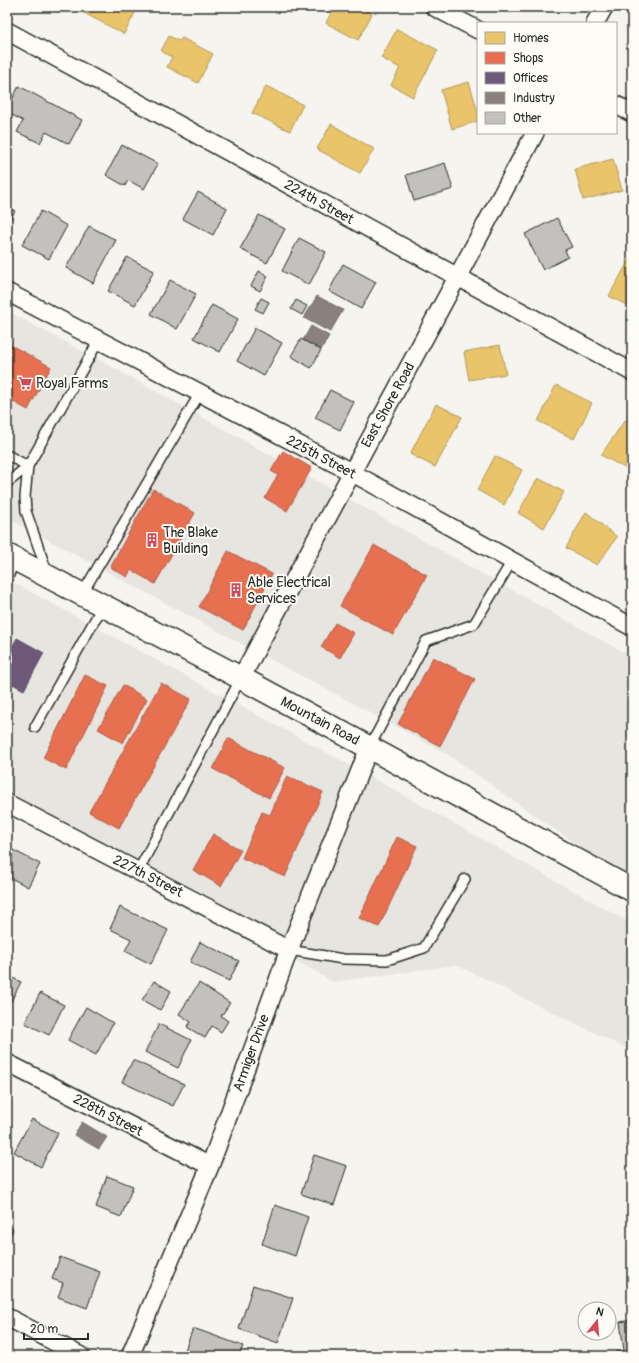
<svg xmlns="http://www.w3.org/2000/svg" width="639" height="1363" font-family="Pangolin,sans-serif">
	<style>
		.built { fill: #e6e5e0 }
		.homes { fill: #e9c46a; stroke: #b09657 }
		.shops { fill: #e76f51; stroke: #af5b46 }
		.offices { fill: #6d597a; stroke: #594b62 }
		.industry { fill: #8a817c; stroke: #6e6764 }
		.building { fill: #c2c1be; stroke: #2b2b2b }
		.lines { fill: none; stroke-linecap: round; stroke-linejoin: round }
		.lane-casing { stroke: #2b2b2b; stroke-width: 12 }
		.street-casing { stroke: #2b2b2b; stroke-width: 20 }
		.secondary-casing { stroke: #2b2b2b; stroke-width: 25 }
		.lane { stroke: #fdfcf7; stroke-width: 9 }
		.street { stroke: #fdfcf7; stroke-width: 17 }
		.secondary { stroke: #fdfcf7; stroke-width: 22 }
		.labels { text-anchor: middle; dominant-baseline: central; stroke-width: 4; stroke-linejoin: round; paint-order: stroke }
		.street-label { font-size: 14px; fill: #2b2b2b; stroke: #fdfcf7 }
		.poi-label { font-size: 14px; fill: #2b2b2b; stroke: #fdfcf7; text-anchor: start }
	</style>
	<rect width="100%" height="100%" fill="#f5f4ef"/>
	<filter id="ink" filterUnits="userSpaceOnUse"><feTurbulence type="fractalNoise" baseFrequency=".025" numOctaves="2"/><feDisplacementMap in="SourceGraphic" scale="8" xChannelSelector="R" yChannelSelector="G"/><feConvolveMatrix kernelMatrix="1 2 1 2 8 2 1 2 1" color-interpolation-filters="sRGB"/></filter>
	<g filter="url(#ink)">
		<!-- built -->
		<path class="built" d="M7 311 107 364 632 657V883L447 754 7 518Z
			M7 579 375 779 632 924V1051L456 965 333 982 7 793Z"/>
		<!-- homes -->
		<path class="homes" d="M85 7H138L124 34 82 12Z
			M279 7H296L292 14Z
			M334 7H360L372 14 358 40 326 23Z
			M397 29 438 50 413 97 391 85 400 68 381 58Z
			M169 36 179 41 182 38 213 54 198 83 167 67 172 57 161 51Z
			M469 82 478 112V121L452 129 441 90Z
			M266 86 303 105 290 131 252 113Z
			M331 124 374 149 360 173 317 149Z
			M613 159 622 190 583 200 575 169Z
			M632 196V207L627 204Z
			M631 257 632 258V308L609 296Z
			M500 345 506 374 469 380 464 352Z
			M556 385 592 403 574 439 538 421Z
			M436 404 462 417 435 467 410 454Z
			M625 420 632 423V472L601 455Z
			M495 456 522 470 504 505 477 490Z
			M538 478 564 492 544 528 518 513Z
			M586 512 617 537 597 565 566 548Z"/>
		<!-- shops -->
		<path class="shops" d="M7 343 51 367 28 410 8 399 7 401Z
			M283 451 312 468 287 511 265 498 278 475 271 471Z
			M153 489 195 513 155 584 131 570 127 577 110 567Z
			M374 545 427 575 393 635 340 606Z
			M228 551 272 574 243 630 199 607Z
			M335 623 354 633 340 658 321 647Z
			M433 657 475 679 440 746 398 724Z
			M85 675 108 686 66 770 43 758Z
			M161 683 191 699 119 828 89 812Z
			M123 685 147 699 123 743 98 729Z
			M228 738 285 768 269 798 213 769Z
			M287 776 323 792 285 877 242 858 262 812 270 815Z
			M213 834 241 850 221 886 193 870Z
			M397 837 417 846 379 927 359 918Z"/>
		<!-- offices -->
		<path class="offices" d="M17 638 44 653 24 690 7 681V657Z"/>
		<!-- industry -->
		<path class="industry" d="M317 296 343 310 330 332 304 318Z
			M311 326 329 336 321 350 303 340Z
			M82 1122 107 1137 99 1149 74 1135Z"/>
		<!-- building -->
		<path class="building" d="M19 86 82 120 69 144 46 132 40 143 17 132 23 121 7 112V109Z
			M122 145 158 164 144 189 128 180 125 186 106 175Z
			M445 163 453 189 414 201 406 175Z
			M198 192 227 208 213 235 183 219Z
			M7 207 15 211 7 226Z
			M41 211 67 226 49 259 22 245Z
			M259 215 285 229 267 263 240 249Z
			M557 218 572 247 565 250 568 257 543 270 525 234Z
			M89 226 116 240 93 283 66 268Z
			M299 238 326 252 309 285 282 271Z
			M127 257 154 271 135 305 108 291Z
			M343 264 376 282 361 309 329 291Z
			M259 271 268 276 260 291 251 286Z
			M170 280 196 294 177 329 151 314Z
			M261 298 269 302 263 313 255 309Z
			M296 300 307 306 302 315 291 309Z
			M212 305 238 319 220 352 194 338Z
			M255 328 282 343 264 376 237 361Z
			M301 339 321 350 311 368 291 356Z
			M330 390 354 402 340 430 315 418Z
			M7 847 40 864 28 887 11 878 7 885Z
			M120 907 168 930 151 964 125 951 131 939 110 929Z
			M200 942 239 961 229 981 190 962Z
			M7 975 21 982 7 1009Z
			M154 981 171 991 160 1010 142 1000Z
			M199 983 230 1003 221 1016 228 1021 221 1032 212 1026 205 1038 187 1027 191 1022 179 1014Z
			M40 993 64 1005 49 1035 25 1023Z
			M86 1007 113 1023 96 1055 68 1040Z
			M159 1024 191 1040 178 1068 145 1052Z
			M133 1060 184 1084 173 1106 122 1082Z
			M32 1119 58 1133 41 1167 14 1152Z
			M314 1155 347 1166 334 1205 301 1194Z
			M107 1176 133 1186 121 1217 96 1207Z
			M275 1205 308 1217 295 1256 262 1244Z
			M7 1227 13 1229 7 1243Z
			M60 1257 100 1272 87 1308 58 1297 63 1283 52 1279Z
			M253 1285 293 1298 278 1343 239 1329Z
			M632 1320V1356H616L615 1352 624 1351 620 1322Z
			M193 1328 243 1346 239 1356H183Z"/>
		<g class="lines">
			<defs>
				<path id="lane" d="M7 455 28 466 7 483
					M47 572 26 511 25 497 28 466 99 340
					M7 580 15 559
					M82 594 200 393
					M35 727 102 607
					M369 748 426 641 474 624 512 561
					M138 871 241 678
					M289 950 343 959 387 960 424 948 465 879"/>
				<path id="street" d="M434 7 478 30
					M595 23 604 7
					M7 31 632 372
					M616 105 632 113
					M7 292 351 472 632 627
					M241 678 535 133
					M7 803 289 950
					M7 1063 210 1166
					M7 1317 81 1356
					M130 1356 210 1166 289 950 369 748"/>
				<path id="secondary" d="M7 555 241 678 632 890"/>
			</defs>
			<!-- lane casing -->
			<use href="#lane" class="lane-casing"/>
			<!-- street casing -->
			<use href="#street" class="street-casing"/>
			<!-- secondary casing -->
			<use href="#secondary" class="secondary-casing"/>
			<!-- lane -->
			<use href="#lane" class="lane"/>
			<!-- street -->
			<use href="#street" class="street"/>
			<!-- secondary -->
			<use href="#secondary" class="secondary"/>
		</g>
	</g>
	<!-- icons -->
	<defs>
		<symbol id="supermarket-bare" viewBox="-9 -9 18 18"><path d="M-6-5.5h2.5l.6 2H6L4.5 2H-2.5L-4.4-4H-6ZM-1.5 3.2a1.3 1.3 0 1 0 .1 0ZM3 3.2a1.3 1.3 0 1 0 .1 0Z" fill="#d1495b" stroke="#fdfcf7" stroke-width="2.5" paint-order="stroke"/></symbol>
		<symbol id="building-bare" viewBox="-9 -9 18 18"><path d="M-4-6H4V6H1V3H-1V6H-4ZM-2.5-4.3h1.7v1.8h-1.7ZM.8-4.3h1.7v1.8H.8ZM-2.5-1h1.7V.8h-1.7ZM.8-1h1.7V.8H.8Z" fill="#d1495b" stroke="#fdfcf7" stroke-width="2.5" paint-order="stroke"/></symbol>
	</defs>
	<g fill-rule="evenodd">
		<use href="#supermarket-bare" x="15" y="373" width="20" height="20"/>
		<use href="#building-bare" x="142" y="530" width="20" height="20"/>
		<use href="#building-bare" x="226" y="580" width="20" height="20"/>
	</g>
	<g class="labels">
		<!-- street labels -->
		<g class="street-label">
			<text transform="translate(319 202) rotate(29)">224th Street</text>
			<text transform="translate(388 405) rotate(-61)">East Shore Road</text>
			<text transform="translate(321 457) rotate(28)">225th Street</text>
			<text transform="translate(320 721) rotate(28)">Mountain Road</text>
			<text transform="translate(148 876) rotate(27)">227th Street</text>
			<text transform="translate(251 1053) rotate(-70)">Armiger Drive</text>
			<text transform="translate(108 1115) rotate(27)">228th Street</text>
		</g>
		<!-- poi labels -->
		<g class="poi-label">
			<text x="36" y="383">Royal Farms</text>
			<text x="163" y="532">The Blake<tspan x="163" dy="16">Building</tspan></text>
			<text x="247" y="582">Able Electrical<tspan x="247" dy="16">Services</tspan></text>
		</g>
	</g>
	<!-- margin -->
	<rect width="639" height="1363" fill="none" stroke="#fdfcf7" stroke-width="24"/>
	<rect x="12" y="12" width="615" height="1339" fill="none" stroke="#2b2b2b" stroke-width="1.5" filter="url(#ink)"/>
	<!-- legend -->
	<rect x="477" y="22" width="140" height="112" fill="#fdfcf7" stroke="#a9a8a5"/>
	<rect x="485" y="32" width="20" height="12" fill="#e9c46a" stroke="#a9a8a5"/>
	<text x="513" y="42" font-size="12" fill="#2b2b2b">Homes</text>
	<rect x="485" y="52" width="20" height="12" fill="#e76f51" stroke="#a9a8a5"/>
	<text x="513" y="62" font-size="12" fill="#2b2b2b">Shops</text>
	<rect x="485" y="72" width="20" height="12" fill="#6d597a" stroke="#a9a8a5"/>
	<text x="513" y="82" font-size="12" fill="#2b2b2b">Offices</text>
	<rect x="485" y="92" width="20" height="12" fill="#8a817c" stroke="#a9a8a5"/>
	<text x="513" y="102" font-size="12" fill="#2b2b2b">Industry</text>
	<rect x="485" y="112" width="20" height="12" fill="#c2c1be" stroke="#a9a8a5"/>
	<text x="513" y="122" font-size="12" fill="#2b2b2b">Other</text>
	<!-- north arrow -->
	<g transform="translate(597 1321) rotate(17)"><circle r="19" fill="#fdfcf7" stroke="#a9a8a5"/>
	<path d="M0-3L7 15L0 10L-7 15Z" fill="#d1495b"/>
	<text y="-6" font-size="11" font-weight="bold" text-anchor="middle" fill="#2b2b2b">N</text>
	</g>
	<!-- scale -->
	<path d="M24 1333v6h64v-6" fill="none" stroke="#2b2b2b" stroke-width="2"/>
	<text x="30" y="1333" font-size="12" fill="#2b2b2b" stroke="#fdfcf7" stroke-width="3" paint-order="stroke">20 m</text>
</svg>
